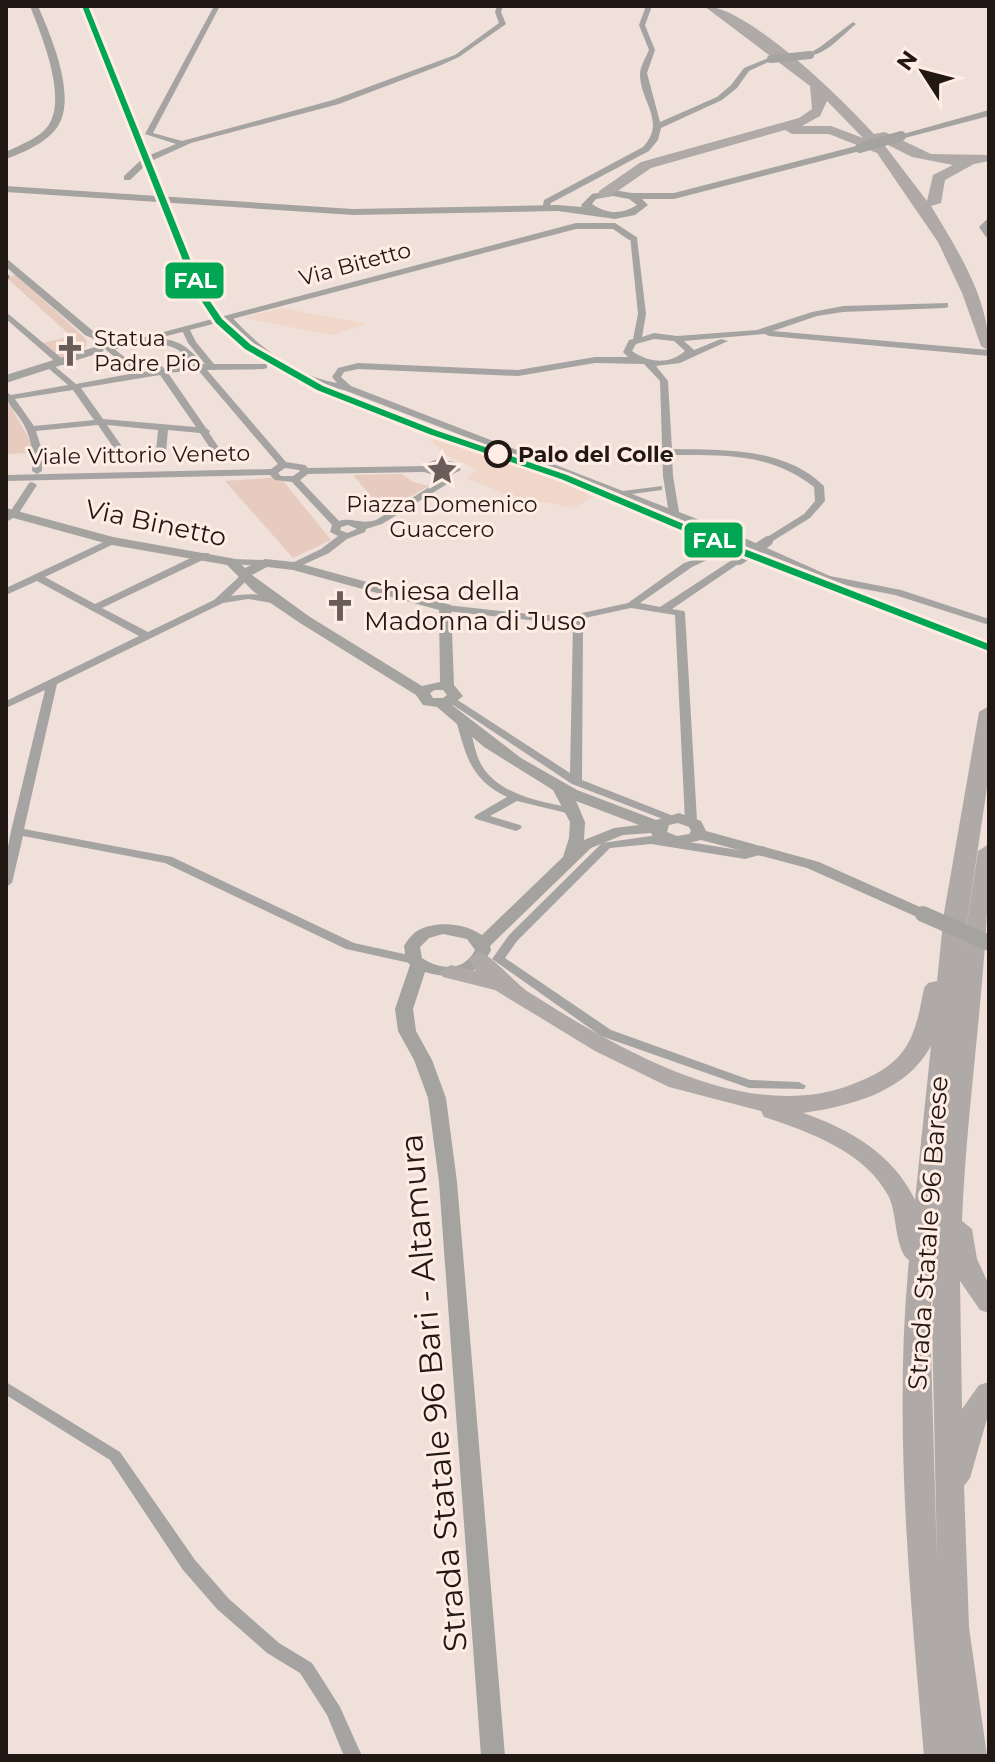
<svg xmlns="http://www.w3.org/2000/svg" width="995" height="1762" font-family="Montserrat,sans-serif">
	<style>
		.built { fill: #f1d7ca }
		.green { fill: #e7cbbe }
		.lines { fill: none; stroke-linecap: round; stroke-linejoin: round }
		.street { fill: #a5a4a2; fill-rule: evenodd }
		.secondary { fill: #a5a3a0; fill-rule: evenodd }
		.highway { fill: #afaaa7; fill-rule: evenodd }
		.street-bridge-far1 { stroke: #a5a4a2; stroke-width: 8 }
		.street-bridge { stroke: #a5a4a2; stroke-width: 10 }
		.secondary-bridge-far1 { stroke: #a5a3a0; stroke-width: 10 }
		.secondary-bridge { stroke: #a5a3a0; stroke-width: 16 }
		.rail-1-casing { stroke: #ffede5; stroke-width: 6 }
		.rail-1 { fill: #00a651; fill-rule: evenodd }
		.stop-dot { fill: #ffede5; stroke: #211713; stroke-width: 4 }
		.labels { text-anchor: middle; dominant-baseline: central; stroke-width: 6; stroke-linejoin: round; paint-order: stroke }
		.far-street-label { font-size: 22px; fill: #211713; stroke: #ffede5 }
		.far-poi-label { font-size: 22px; fill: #211713; stroke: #ffede5; text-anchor: start }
		.far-stop-label { font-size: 22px; font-weight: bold; fill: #211713; stroke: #ffede5; text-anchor: start }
		.street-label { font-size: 26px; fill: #211713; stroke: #ffede5 }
		.poi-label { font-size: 26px; fill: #211713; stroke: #ffede5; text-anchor: start }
		.near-street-label { font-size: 32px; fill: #211713; stroke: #ffede5 }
		.line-badge { stroke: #ffede5; stroke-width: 3 }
		.badge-label { font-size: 22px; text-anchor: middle; font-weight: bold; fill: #fff }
	</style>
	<rect width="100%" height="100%" fill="#f0e0da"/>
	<!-- built -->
	<path class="built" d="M282 308 367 324 331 335 244 318Z
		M450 433 555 472 603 491 574 508 508 495 465 478 478 470 445 455 431 441Z"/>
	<!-- green -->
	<path class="green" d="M15 274 85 338 87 343 82 352 62 360 43 343 71 336 8 279Z
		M6 403H9L37 453 6 454Z
		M402 474 413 482 429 486 384 511 353 475Z
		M280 477 331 540 293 558 225 481Z"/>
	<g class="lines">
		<!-- street -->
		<path class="street" d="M214 6H220L153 133 182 141 333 100 455 55 499 23 495 12 497 6H503L501 12 506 24 459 57 439 66 339 104 191 143 149 162 130 180H124V176L143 158 176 144 145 134Z
			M646 6H652L645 25 655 50 647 73 660 122 717 97 731 85 744 68 771 57 775 59 749 71 737 88 722 100 661 128 658 140 649 151 551 203 548 210H542L544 200 643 147C667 121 640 102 640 74 640 67 646 57 649 50L639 25Z
			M853 22 856 24 855 25C840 37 827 54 808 56V54L820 47Z
			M986 220H989L987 227 989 237H986L979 227Z
			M630 236 637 238 646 314 642 337 654 333 677 336 757 330 812 312 843 306 948 303V307L945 308 843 312 817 316 773 331 989 350V356L769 336 765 334 684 341 694 350 721 339 728 341 680 363 656 366 668 381 672 449C724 450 784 447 824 486L825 501 810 518 768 544 764 543V539L804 514 815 501 814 487C770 453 725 455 672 455L673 476 679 512 733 533 830 576 901 590 989 619V625L895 595 823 581 725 537 344 390C297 383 255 356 225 319L232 317C260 348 296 376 337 383L332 377 338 368 358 363 518 370 595 357H628L623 352 629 340 633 339 638 314ZM654 339 674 341 685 351C669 365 649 363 632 351L636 344ZM595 363 644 364 660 381 663 476 668 508 632 494 662 490V486L623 491 351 386 341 377 344 372 358 369 518 376Z
			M6 273 10 276 9 279 6 280Z
			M6 312 65 361V365H59L6 319Z
			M186 327 189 328 196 342 214 364H267V368L264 369 207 370 286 462 305 465 308 468 425 466 427 463 438 459 454 462 461 470 453 474 452 481 382 524 366 529 365 532 347 539 329 553 294 569 290 568V564L321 549 338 536 330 532 332 525 292 482 275 480 270 475 6 481V475L271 469 278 464 198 370 168 373 206 428 210 431 209 433 224 455 222 457H216L200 433 168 430 166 452 161 455 156 452 158 430 107 425 132 461 130 463H124L98 425 36 431 42 450V471L37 474 32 471C34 452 31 436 21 420 15 410 6 404 6 392L11 395 68 385 48 368 47 366 51 363 76 384 135 373 106 350V346L109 345 144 372 157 370 161 366 165 369 194 365C174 342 169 346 141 343V339L144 338C174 338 183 341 203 364H205L188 343 182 330ZM160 375 196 427 103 419 81 388ZM73 390 94 420 34 426 15 399ZM439 465 448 466 450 469 443 472 433 469 434 467ZM285 468 299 470 300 471 293 476H281L278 473ZM424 472 444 478 376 520C359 525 354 517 339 521L300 480 308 474ZM348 525 357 529 347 533 340 530 341 527Z
			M32 482 37 485 17 516 6 522V515L10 512 29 483Z
			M112 538 117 541 116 543 45 577 95 604 201 553H209V557L102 608 148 632 214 600 241 575 245 574 250 577 231 596C248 593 268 593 283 601L278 604 248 599 223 603 57 684 24 829 172 857 354 943 418 957 420 960 418 963 414 964 346 949 165 863 23 836 12 883 6 887V857L11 831 45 690 6 708V701L139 636 37 581 6 595V588Z
			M702 557 707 560 692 567 640 603 660 607 735 558H743L744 560 672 609 684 611 685 613 697 821 695 823 691 824 685 821 675 615 631 608 580 619 583 623 582 780 676 817 678 819 676 821H668L572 784 447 701 452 698 456 699 570 773 573 624 570 621H538L446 611 441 608 446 605 538 615H573L628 603 684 563Z
			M231 559 265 560 270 563 265 566 227 564 226 562Z
			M463 721 469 724C473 738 475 754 482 766 502 798 547 802 579 810L581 812 579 814 575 815 517 801 490 816 520 825 522 827 520 829 516 831 476 819 474 817 476 815 507 797C472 780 467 759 457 724Z
			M651 836 745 851 763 846 769 850 767 853 745 859 651 844 610 848 517 941 505 958 611 1030 750 1080 799 1082 806 1086 804 1089 749 1088 601 1036 492 959 509 935 602 843Z
			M6 1382 120 1452 195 1560 229 1599 279 1643 312 1663 340 1707 362 1756H344L327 1715 300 1673 267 1653 217 1609 183 1570 110 1460 6 1395Z"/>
		<!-- secondary -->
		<path class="secondary" d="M30 6H38C51 36 77 96 58 126 48 142 23 153 6 159V152C20 145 39 138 48 126 68 98 41 34 30 6Z
			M989 110V116L901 139 896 136Z
			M860 145 864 146V150L674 199H642L648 205 635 215 615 219 558 211 353 215 6 192V186L353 209 558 205 582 207 581 205 592 194 613 190 632 193H674ZM613 196 629 199 637 205C622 215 606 214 592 204L596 199Z
			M576 223H615L638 238 629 240 613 229H576L113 350 103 348Z
			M6 258 93 331 106 337V341H98L85 335 6 267Z
			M98 346 104 350 102 352 6 383V375Z
			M6 508 113 537 236 559 245 568 265 559 294 562 451 605 454 685 463 696 452 705 521 758 577 790 656 820 679 813 701 821 706 831 819 862 929 911 931 914 923 919 917 917 807 868 701 840 675 846 653 837 651 833 623 835 591 848 490 946 491 950C478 978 452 980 425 972L413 1009 416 1031 432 1060 446 1098 457 1182 505 1756H481L439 1182 428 1098 414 1060 398 1031 395 1009 410 965 406 960 404 946C407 941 412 934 417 931 435 920 465 923 482 935L563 857 569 838 570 822 553 790 484 747 437 707 423 705 416 695 300 623 253 591 227 565 112 545 6 516ZM267 567 293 570 439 610 440 682 422 686 310 617 252 575ZM435 690H443L447 695 443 698H433L430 693ZM576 801 639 825 614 828 584 840 585 822ZM678 823 689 827 691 831 689 834 677 836 667 832 669 825ZM443 934 467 939 475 950C464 972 440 970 422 958L420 947 429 938Z"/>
		<!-- highway -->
		<path class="highway" d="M704 6C748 6 843 100 874 134L885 132 931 154 989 155V161L974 164 945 180 941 203 931 206C958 251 989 298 989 351L981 346 962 293 938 242 877 153 829 134H792L785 130 651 168 609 197H599V191L641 162 799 118 812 109 810 86ZM827 101 863 138 831 126H802L820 116ZM882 142 912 157 953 165 933 175 927 201Z
			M989 706V774L962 956 978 851 989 844C989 970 967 1095 962 1221L972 1229 977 1259 989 1285V1313L980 1310 960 1281 962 1409 979 1385 989 1382V1412L970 1478 964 1486 969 1627 987 1756H924C910 1592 893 1425 909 1260 895 1251 897 1214 889 1197 865 1151 809 1132 764 1117L761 1111 669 1087 595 1051 495 990 443 977 439 972 451 965 476 971 468 959 479 952C493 955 515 984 530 993 619 1049 747 1126 853 1084 871 1077 891 1068 903 1051 916 1034 920 1009 924 988L928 983 937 981 944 913 979 712ZM931 1046 915 1200C893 1154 850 1129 803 1113 851 1106 906 1092 931 1046ZM933 1284 932 1321 937 1560 930 1318Z"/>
		<!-- street-bridge-far1 -->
		<path class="street-bridge-far1" d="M771 59 810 55"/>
		<!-- street-bridge -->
		<path class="street-bridge" d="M739 560 768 541"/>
		<!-- secondary-bridge-far1 -->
		<path class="secondary-bridge-far1" d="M860 148 901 136"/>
		<!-- secondary-bridge -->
		<path class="secondary-bridge" d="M923 914 989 943"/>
		<defs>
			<path id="rail-1" d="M82 6H88L203 291 222 319 251 345 323 386 435 430 567 475 729 543 989 644V651L721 547 561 479 429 434 317 390 245 349 216 323 195 291Z"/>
		</defs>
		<!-- rail-1 casing -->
		<use href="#rail-1" class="rail-1-casing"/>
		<!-- rail-1 -->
		<use href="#rail-1" class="rail-1"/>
	</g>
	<!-- icons -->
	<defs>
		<symbol id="church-bare" viewBox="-9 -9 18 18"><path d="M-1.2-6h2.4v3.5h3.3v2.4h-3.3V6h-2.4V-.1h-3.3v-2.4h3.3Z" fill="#695d59" stroke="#ffede5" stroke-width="2.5" paint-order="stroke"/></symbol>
		<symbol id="sight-bare" viewBox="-9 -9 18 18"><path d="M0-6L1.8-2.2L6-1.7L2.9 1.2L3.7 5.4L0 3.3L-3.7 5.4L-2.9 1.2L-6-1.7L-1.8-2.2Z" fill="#695d59" stroke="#ffede5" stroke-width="2.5" paint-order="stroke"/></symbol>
	</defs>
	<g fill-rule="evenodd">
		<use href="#church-bare" x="48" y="329" width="44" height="44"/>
		<use href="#sight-bare" x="420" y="448" width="44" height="44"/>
		<use href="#church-bare" x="318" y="584" width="44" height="44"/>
	</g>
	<!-- markers -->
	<circle class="stop-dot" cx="498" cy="454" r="12"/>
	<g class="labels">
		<!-- far-street labels -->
		<g class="far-street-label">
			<text transform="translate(355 264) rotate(-15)">Via Bitetto</text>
			<text transform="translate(139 455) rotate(-1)">Viale Vittorio Veneto</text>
		</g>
		<!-- far-poi labels -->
		<g class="far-poi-label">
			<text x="94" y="338">Statua<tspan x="94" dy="25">Padre Pio</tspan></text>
			<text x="442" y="504" text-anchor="middle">Piazza Domenico<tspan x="442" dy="25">Guaccero</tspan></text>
		</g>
		<!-- far-stop labels -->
		<g class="far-stop-label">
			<text x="518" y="454">Palo del Colle</text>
		</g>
		<!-- street labels -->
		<g class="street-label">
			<text transform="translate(156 523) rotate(12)">Via Binetto</text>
			<text transform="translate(928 1233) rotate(-86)">Strada Statale 96 Barese</text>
		</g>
		<!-- poi labels -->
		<g class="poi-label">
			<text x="364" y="591">Chiesa della<tspan x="364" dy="30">Madonna di Juso</tspan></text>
		</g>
		<!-- near-street labels -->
		<g class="near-street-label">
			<text transform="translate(433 1393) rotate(-95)">Strada Statale 96 Bari - Altamura</text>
		</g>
	</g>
	<g class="line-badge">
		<rect x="164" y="261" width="61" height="39" rx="8" fill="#00a651"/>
		<rect x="683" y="521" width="61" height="38" rx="8" fill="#00a651"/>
	</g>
	<g class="badge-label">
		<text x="195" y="288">FAL</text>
		<text x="714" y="548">FAL</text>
	</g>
	<!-- border -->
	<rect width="995" height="1762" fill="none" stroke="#211713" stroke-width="16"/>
	<!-- north arrow -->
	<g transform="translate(923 72) rotate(306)" stroke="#ffede5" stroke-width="6" paint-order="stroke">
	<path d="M0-6L14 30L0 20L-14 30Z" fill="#211713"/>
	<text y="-12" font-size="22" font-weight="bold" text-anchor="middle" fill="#211713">N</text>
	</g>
</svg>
